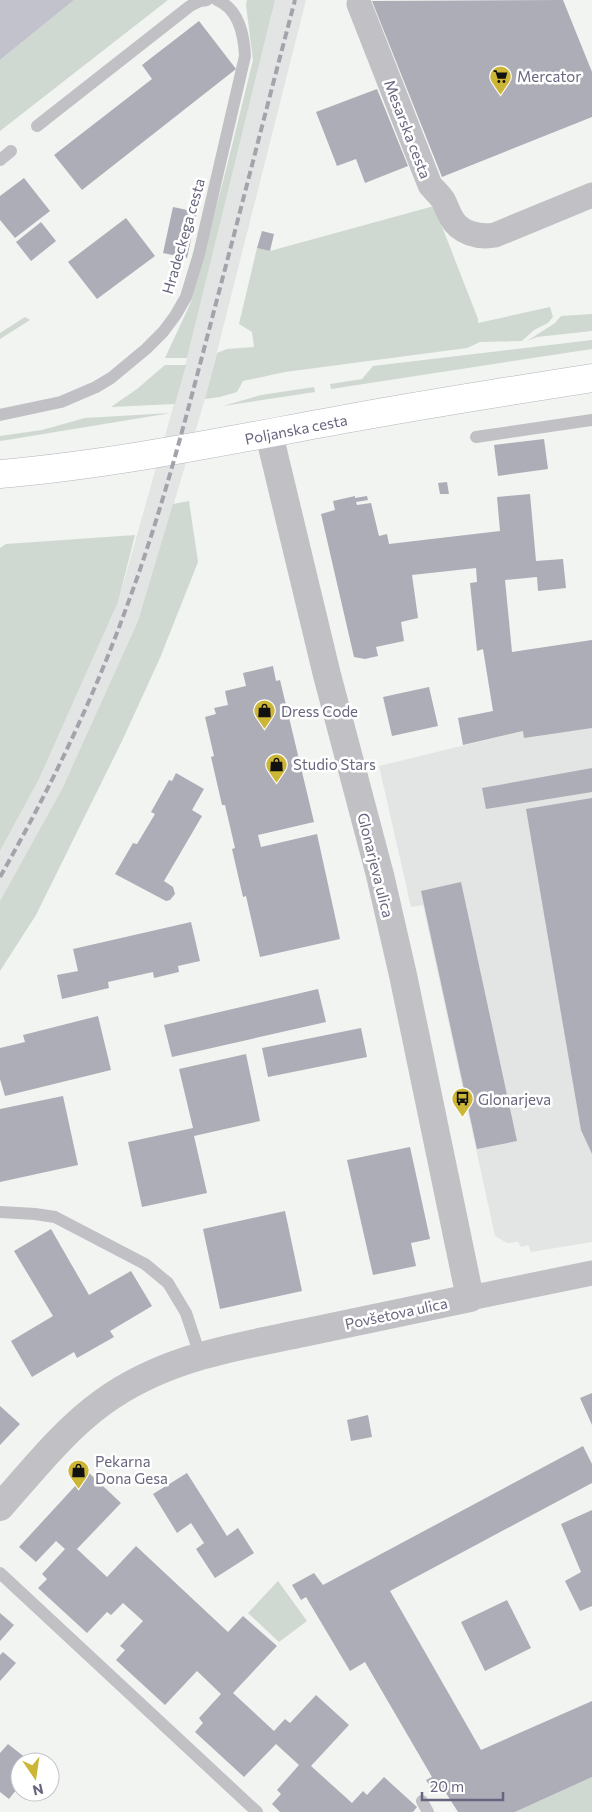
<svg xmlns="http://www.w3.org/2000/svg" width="592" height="1812" font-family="Commissioner,sans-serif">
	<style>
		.built { fill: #e3e4e4 }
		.green { fill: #d0d8d2 }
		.water { fill: #c1c2cc }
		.building { fill: #adadb7 }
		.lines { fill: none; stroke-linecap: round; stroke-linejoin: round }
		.secondary-casing { stroke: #b5b4bc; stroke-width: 29 }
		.service { stroke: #c0c0c5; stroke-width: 12 }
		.minor { stroke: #c0c0c5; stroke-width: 25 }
		.tertiary { stroke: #c0c0c5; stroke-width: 28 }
		.secondary { stroke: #fff; stroke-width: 28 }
		.rail { stroke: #a3a3ab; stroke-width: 4; stroke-dasharray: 8 4; stroke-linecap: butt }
		.labels { text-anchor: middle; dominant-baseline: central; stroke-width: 5; stroke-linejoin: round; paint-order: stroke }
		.poi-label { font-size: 15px; fill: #67667e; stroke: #fff; text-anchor: start }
		.street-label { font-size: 15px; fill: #67667e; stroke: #fff }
	</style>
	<rect width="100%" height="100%" fill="#f1f4f0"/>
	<!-- built -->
	<path class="built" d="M275 0H306L205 399 155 566 138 621 62 789 0 901V851L39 779 118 602 187 358Z
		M592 640V1242L531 1252 528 1245 521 1247 518 1242 507 1243 495 1236 423 905 411 907 379 766 523 731 512 652Z"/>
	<!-- green -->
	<path class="green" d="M74 0H168L0 131V60Z
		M247 0H275L187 358H165L191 302 226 170 253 60 246 5Z
		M434 206 478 319V323L550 307 553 317 548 323 534 330 522 341 480 342 467 348 285 372 243 381 237 392 220 397 205 399 217 353 227 349 254 347 252 332 239 324 257 248 270 251Z
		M592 314V331L537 337 527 341 555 323 561 316Z
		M25 317 30 320 0 339V333Z
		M592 340V349L331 389 330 384 362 379 373 366Z
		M165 365H186L175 404 111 407 137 389Z
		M314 387 315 392 223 406 261 395Z
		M171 413 13 439 0 441V436L42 430 85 418Z
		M189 501 198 562 160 658 122 741 36 915 0 971V901L62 789 138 621 173 504Z
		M135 535 118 602 39 779 0 851V548L6 544Z
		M278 1581 307 1621 279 1642 248 1613Z
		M592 1777V1812H515Z"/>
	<!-- water -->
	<path class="water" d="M0 0H74L0 60Z"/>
	<!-- building -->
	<path class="building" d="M563 0 592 72V117L442 177 372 1Z
		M199 21 236 69 82 190 54 155 152 79 142 65Z
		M377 89 408 166 365 183 356 159 337 166 316 112Z
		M24 178 50 211 15 238 0 220V196Z
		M173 207 197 212 187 258 163 253Z
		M126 218 155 256 97 299 68 262Z
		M41 222 56 241 31 261 16 242Z
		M262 231 274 234 270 251 257 248Z
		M544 439 548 469 498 476 494 445Z
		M447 482 449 494H440L438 483Z
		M530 494 536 561 563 559 566 588 538 591 537 577 505 580 512 652 592 640V728L524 738 523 731 463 745 458 718 493 711 483 649 477 651 470 583 477 582 476 568 412 575 418 618 401 622 404 641 376 647 378 656 365 659 354 657 321 514 335 510 333 501 355 496V498L367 496 368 500 356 502 357 505 371 503 379 536 387 534 389 544 500 531 497 497Z
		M273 666 276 681 280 680 314 822 258 835 261 847 317 834 340 939 260 957 246 896 243 897 232 849 235 848 225 805H222L211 757 214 756 205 717 216 714 214 708 228 705 225 691 246 686 243 673Z
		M429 687 438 726 392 736 383 697Z
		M592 768V792L486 809 482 788Z
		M176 773 204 789 192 810 202 816 164 881 173 887 175 894 170 900 166 901 115 874 133 843 137 844 155 814 151 812 169 780 172 781Z
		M592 798V1154L581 1130 526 809Z
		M461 882 517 1141 477 1149 421 891Z
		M191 922 200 961 178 966 179 972 154 978 153 972 108 982 109 988 62 999 57 975 78 971 73 949Z
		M318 989 326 1022 172 1057 164 1025Z
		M98 1016 111 1070 5 1096 0 1079V1048L25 1042 23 1035Z
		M361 1028 367 1057 268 1077 262 1048Z
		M246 1054 260 1121 194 1136 207 1193 142 1207 128 1142 193 1128 179 1069Z
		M63 1096 78 1165 0 1182V1109Z
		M410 1147 430 1239 411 1243 416 1266 373 1275 347 1160Z
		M285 1211 302 1291 220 1309 203 1229Z
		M51 1229 89 1295 131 1271 152 1306 110 1331 114 1337 77 1358 74 1352 32 1377 11 1341 53 1316 14 1251Z
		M592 1393V1425L580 1398Z
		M0 1406 20 1424 0 1445Z
		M368 1415 372 1437 351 1441 347 1420Z
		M583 1446 592 1464V1483L390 1591 481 1750 592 1701V1777L515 1812H458L444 1790 435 1794 426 1780 432 1777 365 1662 350 1671 306 1597 301 1600 292 1585 314 1573 323 1585Z
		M88 1472 121 1503 77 1549 107 1577 136 1546 228 1632 243 1616 277 1646 233 1693 274 1731 285 1719 290 1723 316 1695 349 1725 311 1766 352 1803 363 1791 367 1795 384 1777 417 1807 413 1812H280L272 1804 281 1794 277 1790 299 1765 276 1744 244 1777 195 1732 203 1723 199 1718 221 1694 197 1671 165 1705 116 1660 125 1650 120 1646 143 1621 123 1603 111 1615 107 1612 87 1633 38 1588 47 1579 42 1574 65 1549 56 1541 36 1562 19 1547Z
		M187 1473 227 1536 238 1528 254 1553 215 1578 196 1549 204 1543 191 1523 177 1533 153 1494Z
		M592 1510V1606L580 1611 565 1581 581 1572 561 1524Z
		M507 1600 531 1648 485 1671 461 1622Z
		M0 1613 14 1625 0 1641Z
		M3 1652 16 1663 0 1681V1655Z
		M8 1744 31 1762H20V1785L9 1799 0 1792V1753Z"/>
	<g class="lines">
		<defs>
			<path id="secondary" d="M0 474C116 464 230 440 345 419 427 404 509 391 592 378"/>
		</defs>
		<!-- secondary casing -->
		<use href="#secondary" class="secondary-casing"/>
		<!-- service -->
		<path class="service" d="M37 126 190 6 200 1 207 0
			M0 160 11 151
			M0 415 61 402 96 387 111 378 146 349 163 332 175 316 186 297 199 254 245 56C244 35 239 9 217 0
			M476 437 592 420
			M0 1212 35 1214 55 1217 145 1264 168 1283 186 1313 200 1355
			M0 1573 257 1812
			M422 1801 428 1812"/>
		<!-- minor -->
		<path class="minor" d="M359 4 430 185C434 190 439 194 443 200 446 205 448 212 451 217 459 233 479 238 495 235L592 195
			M470 1298 592 1273"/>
		<!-- tertiary -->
		<path class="tertiary" d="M0 1507C32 1471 64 1430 103 1402 164 1358 231 1348 303 1333 358 1321 414 1310 470 1298L403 975 380 875 327 675 269 434"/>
		<!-- secondary -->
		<use href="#secondary" class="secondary"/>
		<!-- rail -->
		<path class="rail" d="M0 877C50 789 94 698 128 603 164 506 189 406 215 307 242 205 268 102 295 0"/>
	</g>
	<!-- icons -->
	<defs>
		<symbol id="supermarket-pin" viewBox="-11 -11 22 30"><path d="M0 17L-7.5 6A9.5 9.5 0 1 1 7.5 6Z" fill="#cdb636" stroke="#fff"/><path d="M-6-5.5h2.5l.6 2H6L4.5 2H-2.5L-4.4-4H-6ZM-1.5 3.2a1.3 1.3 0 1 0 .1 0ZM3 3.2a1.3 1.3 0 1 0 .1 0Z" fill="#111"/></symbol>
		<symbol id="shop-pin" viewBox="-11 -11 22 30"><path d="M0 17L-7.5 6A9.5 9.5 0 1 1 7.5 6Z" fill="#cdb636" stroke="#fff"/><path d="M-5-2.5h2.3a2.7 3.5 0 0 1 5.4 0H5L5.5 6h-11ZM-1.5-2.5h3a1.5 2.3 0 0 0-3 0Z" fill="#111"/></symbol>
		<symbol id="bus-pin" viewBox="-11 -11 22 30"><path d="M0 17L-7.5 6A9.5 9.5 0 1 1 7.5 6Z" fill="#cdb636" stroke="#fff"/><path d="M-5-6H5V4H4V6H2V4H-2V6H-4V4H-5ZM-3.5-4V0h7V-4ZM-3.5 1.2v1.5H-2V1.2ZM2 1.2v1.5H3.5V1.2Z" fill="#111"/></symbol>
	</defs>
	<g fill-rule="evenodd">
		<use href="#supermarket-pin" x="488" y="64" width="25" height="34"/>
		<use href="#shop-pin" x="252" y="698" width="25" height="34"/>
		<use href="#shop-pin" x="264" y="752" width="25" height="34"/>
		<use href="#bus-pin" x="450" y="1086" width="25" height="34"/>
		<use href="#shop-pin" x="66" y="1458" width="25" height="34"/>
	</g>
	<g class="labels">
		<!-- poi labels -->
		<g class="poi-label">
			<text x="517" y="76">Mercator</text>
			<text x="281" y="711">Dress Code</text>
			<text x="293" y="764">Studio Stars</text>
			<text x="478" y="1099">Glonarjeva</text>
			<text x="95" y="1461">Pekarna<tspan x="95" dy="17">Dona Gesa</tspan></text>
		</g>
		<!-- street labels -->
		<g class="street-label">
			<text transform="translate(408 129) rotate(69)">Mesarska cesta</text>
			<text transform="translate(183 236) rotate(-74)">Hradeckega cesta</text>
			<text transform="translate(296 429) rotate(-11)">Poljanska cesta</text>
			<text transform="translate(376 865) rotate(76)">Glonarjeva ulica</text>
			<text transform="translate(396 1313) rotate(-12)">Povšetova ulica</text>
		</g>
	</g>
	<!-- north arrow -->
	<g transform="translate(35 1777) rotate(167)"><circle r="24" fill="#ffffff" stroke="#c2c2cb"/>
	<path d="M0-4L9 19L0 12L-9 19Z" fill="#cdb636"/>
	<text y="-8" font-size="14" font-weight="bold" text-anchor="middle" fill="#67667e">N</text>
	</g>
	<!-- scale -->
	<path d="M422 1792v8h81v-8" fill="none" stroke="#67667e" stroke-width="2.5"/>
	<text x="430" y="1792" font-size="15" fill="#67667e" stroke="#ffffff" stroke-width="4" paint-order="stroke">20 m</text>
</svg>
